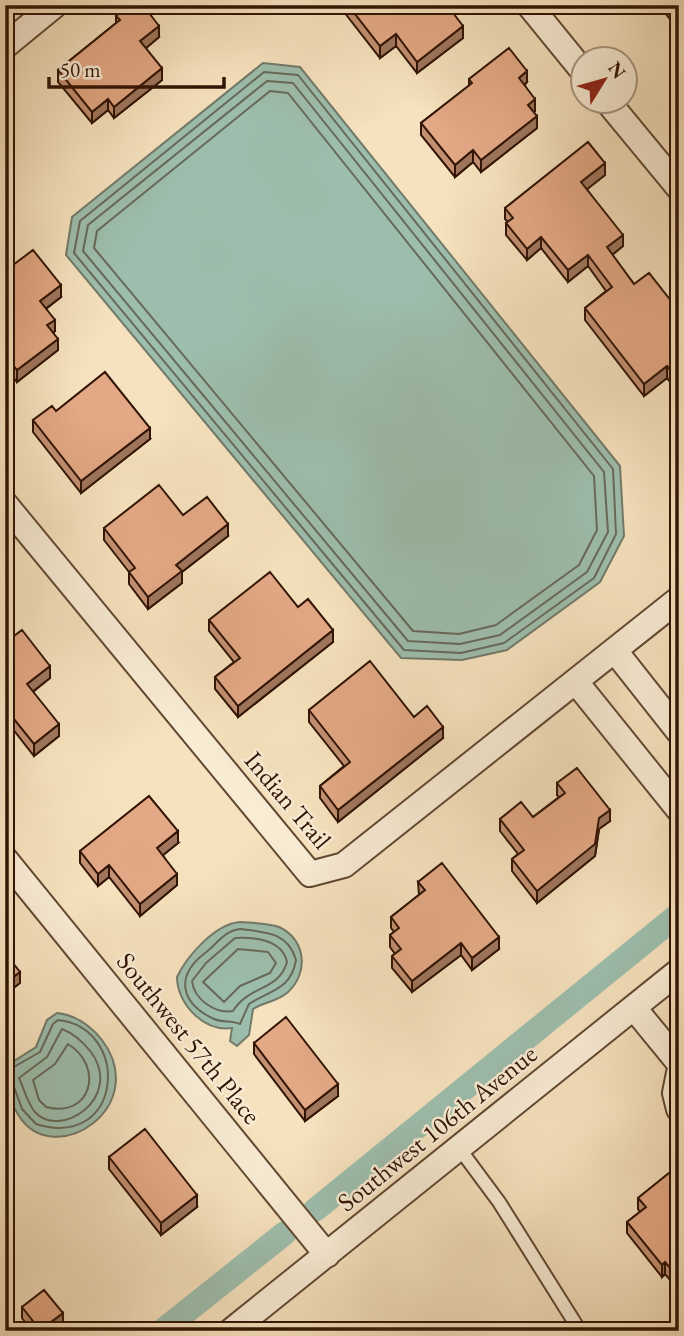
<svg xmlns="http://www.w3.org/2000/svg" width="684" height="1336" font-family="'EB Garamond',serif">
	<style>
		.water { fill: #9dbead; stroke: #727a6a; stroke-width: 2 }
		.lines { fill: none; stroke-linecap: round; stroke-linejoin: round }
		.shore { stroke: #676959; stroke-width: 2 }
		.canal { stroke: #9dbead; stroke-width: 24 }
		.service-casing { stroke: #624833; stroke-width: 16 }
		.minor-casing { stroke: #624833; stroke-width: 28 }
		.service { stroke: #f9ecd5; stroke-width: 12 }
		.minor { stroke: #f9ecd5; stroke-width: 24 }
		.wall { fill: #c39072; stroke: #311405; stroke-width: 2 }
		.shaded-wall { fill: #9f765d; stroke: #311405; stroke-width: 2 }
		.building { fill: #e3a885; stroke: #311405; stroke-width: 2 }
		.labels { text-anchor: middle; dominant-baseline: central; stroke-width: 5; stroke-linejoin: round; paint-order: stroke }
		.street-label { font-size: 26px; fill: #311405; stroke: #f9ecd5 }
	</style>
	<rect width="100%" height="100%" fill="#f6e2be"/>
	<filter id="stains"><feTurbulence type="fractalNoise" baseFrequency=".00286" numOctaves="4"/><feColorMatrix values="0 0 0 0 .2 0 0 0 0 .09 0 0 0 0 .02 0 0 0 .5 -.17"/></filter>
	<radialGradient id="worn" r=".72"><stop offset=".6" stop-color="#630" stop-opacity="0"/><stop offset="1" stop-color="#630" stop-opacity=".3"/></radialGradient>
	<!-- water -->
	<path class="water" d="M263 63 300 67 620 466 624 536 600 582 507 650 462 660 401 658 66 255 72 217Z
		M240 922C252 923 268 923 279 927 306 939 309 973 288 992 279 1001 264 1002 253 1009L249 1035 237 1046 230 1041 232 1028C204 1032 177 1004 177 977 187 956 215 924 240 922Z
		M57 1013C76 1015 90 1025 102 1040 152 1107 54 1171 19 1116 10 1102 2 1081 8 1065L36 1047 47 1020Z"/>
	<g class="lines">
		<!-- shore -->
		<path class="shore" d="M264 72 298 75 613 469 616 534 594 578 504 643 461 653 404 650 74 253 80 221Z
			M267 81 293 83 604 472 608 532 587 572 500 635 460 644 408 641 83 251 88 225Z
			M270 91 288 93 594 476 597 530 579 565 496 625 459 634 413 631 94 248 97 231Z
			M240 929C265 932 288 932 296 960 291 990 270 990 249 1004L240 1024C231 1020 223 1023 214 1019 180 1003 175 976 205 953 217 944 224 931 240 929Z
			M235 938C255 937 282 939 287 962 279 991 249 985 233 1011 216 1014 194 1000 192 981L206 963Z
			M238 949 268 952 276 963 270 973 240 986 224 1002 203 982Z
			M62 1029C75 1034 83 1042 91 1052 124 1098 60 1140 35 1112 27 1103 24 1088 19 1078L47 1057Z
			M68 1044C105 1067 91 1119 46 1107L39 1100 33 1080 55 1064Z
			M5 1072 40 1052 53 1024 58 1020C132 1028 123 1151 36 1124L22 1109 14 1087 5 1084"/>
		<!-- canal -->
		<path class="canal" d="M315 1210 679 914
			M162 1331 285 1233"/>
		<defs>
			<path id="service" d="M459 1148 499 1202 580 1331"/>
			<path id="minor" d="M529 5 582 70
				M5 46 55 5
				M608 102 679 188
				M5 504 310 874 344 865 679 599
				M615 651 679 732
				M576 682 679 810
				M5 859 327 1255
				M634 1008 679 1063
				M679 1073 675 1093 679 1109
				M231 1331 679 971"/>
		</defs>
		<!-- service casing -->
		<use href="#service" class="service-casing"/>
		<!-- minor casing -->
		<use href="#minor" class="minor-casing"/>
		<!-- service -->
		<use href="#service" class="service"/>
		<!-- minor -->
		<use href="#minor" class="minor"/>
	</g>
	<!-- wall -->
	<path class="wall" d="M344 5H447L463 38 417 73 396 46 380 58 344 12Z
		M659 5H679V31Z
		M116 16 159 37 146 48 162 80 114 118 108 110 92 123 58 82V70L116 23Z
		M469 79 527 82 525 85 535 111 534 112 537 128 481 172 473 162 455 177 421 135V123L469 86Z
		M605 175 587 189 623 246 612 255 634 284 679 311V394L667 378 644 396 585 320V308L606 291 588 266 568 282 541 248 527 260 506 235V223L508 222 505 219V208Z
		M5 271 61 297 46 309 55 331 53 333 58 350 17 382 5 367Z
		M56 411 150 439 81 493 33 432V420Z
		M183 515 228 536 182 572V583L148 609 129 584V572L104 540V528Z
		M298 607 333 642 238 717 215 689V677L234 662 209 631V620Z
		M5 633 10 639 50 678 33 692 59 736 34 756 5 719Z
		M309 710 414 717 443 738 338 822 320 798V786L344 766 309 722Z
		M557 783 610 821 599 829 595 856 537 903 512 871V859L518 854 500 831V819L533 817 559 797 557 795Z
		M178 843 163 855 177 885 140 916 109 877 98 886 80 863V851Z
		M418 882 499 949 472 970 461 955 412 992 392 968V956L395 954 390 947V935L394 932 391 928V917L419 895Z
		M254 1043 338 1096 305 1121 254 1054Z
		M109 1157 197 1207 161 1235 109 1169Z
		M679 1165V1290L665 1274 662 1277 627 1233V1222L640 1212 638 1209V1198Z
		M22 1307 63 1325 55 1331H32L22 1318Z"/>
	<!-- shaded-wall -->
	<path class="shaded-wall" d="M159 26V37L140 53V41Z
		M463 26V38L417 73V62Z
		M396 34V46L380 58V46Z
		M162 68V80L114 118V107Z
		M527 71V82L519 89V78Z
		M108 99V110L92 123V112Z
		M535 99V111L528 116V105Z
		M537 116V128L481 172V160Z
		M473 150V162L455 177V165Z
		M605 163V175L581 194V182Z
		M11 171V183L5 187V175Z
		M623 235V246L607 259V247Z
		M541 237V248L527 260V249Z
		M588 255V266L568 282V270Z
		M61 285V297L40 313V301Z
		M55 320V331L47 337V325Z
		M58 339V350L17 382V370Z
		M667 366V378L644 396V384Z
		M150 428V439L81 493V481Z
		M228 524V536L182 572V583L148 609V597L176 565Z
		M333 630V642L238 717V706Z
		M50 666V678L27 696V684Z
		M59 724V736L34 756V744Z
		M443 727V738L338 822V810Z
		M610 810V821L599 829 595 856 537 903V891L599 818Z
		M178 831V843L157 860V848Z
		M109 865V877L98 886V874Z
		M177 874V885L140 916V904Z
		M499 937V949L472 970V958Z
		M461 943V955L412 992V981Z
		M20 972V983L5 995V983Z
		M338 1084V1096L305 1121V1110Z
		M197 1195V1207L161 1235V1223Z
		M665 1262V1274L662 1277V1265Z
		M63 1313V1325L55 1331H40Z"/>
	<!-- building -->
	<path class="building" d="M129 5H143L159 26 140 41 162 68 114 107 108 99 92 112 58 70 120 20 116 16Z
		M348 5H447L463 26 417 62 396 34 380 46Z
		M668 5H679V19Z
		M509 48 527 71 519 78 535 99 528 105 537 116 481 160 473 150 455 165 421 123 472 83 469 79Z
		M588 142 605 163 581 182 623 235 607 247 634 284 649 273 679 311V382L667 366 644 384 585 308 612 287 588 255 568 270 541 237 527 249 506 223 513 218 505 208Z
		M5 164 11 171 5 175Z
		M33 250 61 285 40 301 55 320 47 325 58 339 17 370 5 355V271Z
		M105 372 150 428 81 481 33 420 52 406 56 411Z
		M159 485 183 515 207 497 228 524 176 565 182 571 148 597 129 572 135 568 104 528Z
		M270 572 298 607 308 599 333 630 238 706 215 677 240 658 209 620Z
		M22 630 50 666 27 684 59 724 34 744 5 708V633L10 639Z
		M370 661 414 717 427 706 443 727 338 810 320 786 350 762 309 710Z
		M577 768 610 810 599 818 595 844 537 891 512 859 524 850 500 819 521 802 533 817 565 793 557 783Z
		M149 796 178 831 157 848 177 874 140 904 109 865 98 874 80 851Z
		M442 863 499 937 472 958 461 943 412 981 392 956 401 949 390 935 399 928 391 917 425 890 418 882Z
		M5 953 20 972 5 983Z
		M286 1017 338 1084 305 1110 254 1043Z
		M145 1129 197 1195 161 1223 109 1157Z
		M679 1165V1278L665 1262 662 1265 627 1222 646 1207 638 1198Z
		M44 1290 63 1313 40 1330 22 1307Z"/>
	<g class="labels">
		<!-- street labels -->
		<g class="street-label">
			<text transform="translate(288 800) rotate(50)">Indian Trail</text>
			<text transform="translate(189 1038) rotate(51)">Southwest 57th Place</text>
			<text transform="translate(437 1128) rotate(-39)">Southwest 106th Avenue</text>
		</g>
	</g>
	<!-- margin -->
	<rect width="684" height="1336" fill="none" stroke="#f6e2be" stroke-width="28"/>
	<rect x="7" y="7" width="670" height="1322" fill="none" stroke="#311405" stroke-width="3.5"/>
	<rect x="14" y="14" width="656" height="1308" fill="none" stroke="#311405" stroke-width="2"/>
	<!-- north arrow -->
	<g transform="translate(604 80) rotate(53)"><circle r="33" fill="#f9ecd5" stroke="#a99682" stroke-width="2"/>
	<path d="M0-5L12 26L0 18L-12 26Z" fill="#8f2418"/>
	<text y="-10" font-size="19" font-weight="bold" text-anchor="middle" fill="#311405">N</text>
	</g>
	<!-- scale -->
	<path d="M49 77v10h175v-10" fill="none" stroke="#311405" stroke-width="3.5"/>
	<text x="60" y="77" font-size="21" fill="#311405" stroke="#f9ecd5" stroke-width="5" paint-order="stroke">50 m</text>
	<rect width="100%" height="100%" filter="url(#stains)"/>
	<rect width="100%" height="100%" fill="url(#worn)"/>
</svg>
